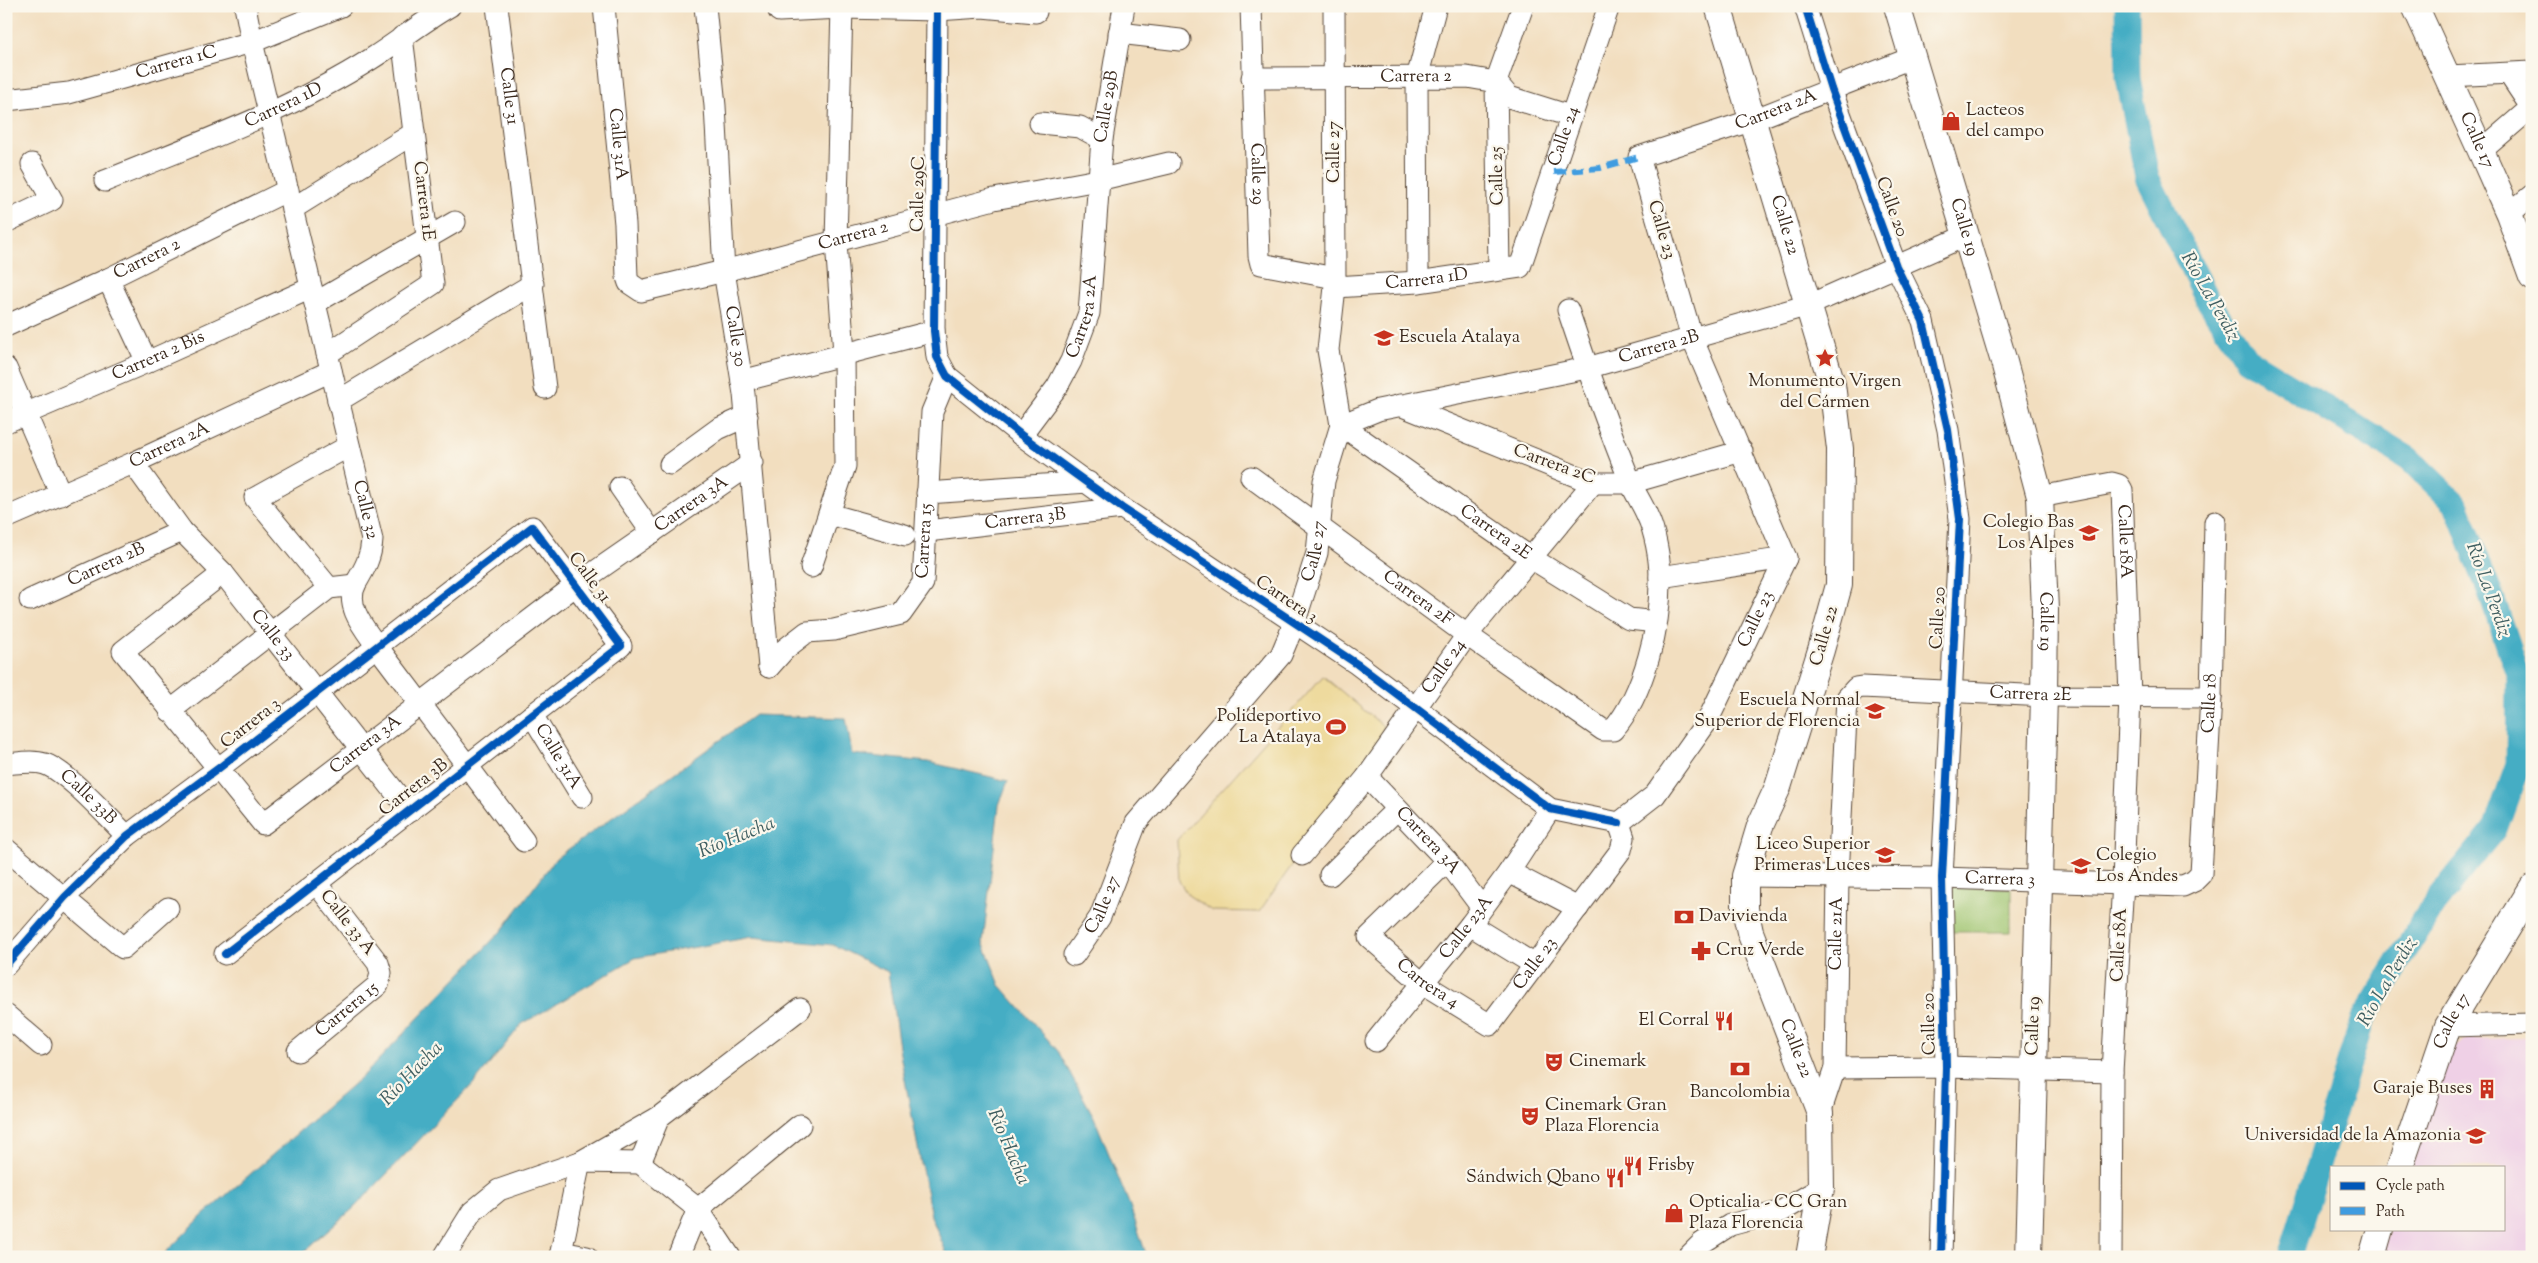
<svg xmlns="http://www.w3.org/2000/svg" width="2538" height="1263" font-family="'Sorts Mill Goudy',serif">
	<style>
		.built { fill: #efd0e6 }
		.green { fill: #9ec46e; stroke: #6c7746 }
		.sand { fill: #eeda9e; stroke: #94825e }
		.water { fill: #45adc4; stroke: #406c71 }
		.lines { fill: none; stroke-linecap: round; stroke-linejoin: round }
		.river { stroke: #45adc4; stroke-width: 25 }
		.minor-casing { stroke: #564536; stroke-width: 23 }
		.major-casing { stroke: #564536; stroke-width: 28 }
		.minor { stroke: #fff; stroke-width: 21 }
		.major { stroke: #fff; stroke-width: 26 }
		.quiet { stroke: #3f9ce0; stroke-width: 6; stroke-dasharray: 12 6; stroke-linecap: butt }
		.cycleway-casing { stroke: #fbf7ec; stroke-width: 11 }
		.cycleway { stroke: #0057b8; stroke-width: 8 }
		.labels { text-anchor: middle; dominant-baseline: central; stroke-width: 4.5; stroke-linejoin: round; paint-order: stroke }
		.street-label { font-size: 18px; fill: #3b2a1e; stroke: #fbf7ec }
		.poi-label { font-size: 18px; fill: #3b2a1e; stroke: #fbf7ec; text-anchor: start }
		.water-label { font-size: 19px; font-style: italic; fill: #3f5e60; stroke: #fbf7ec }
	</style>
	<rect width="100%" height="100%" fill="#fbf7ec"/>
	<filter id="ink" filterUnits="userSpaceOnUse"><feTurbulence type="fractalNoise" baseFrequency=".02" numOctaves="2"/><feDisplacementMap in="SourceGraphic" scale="10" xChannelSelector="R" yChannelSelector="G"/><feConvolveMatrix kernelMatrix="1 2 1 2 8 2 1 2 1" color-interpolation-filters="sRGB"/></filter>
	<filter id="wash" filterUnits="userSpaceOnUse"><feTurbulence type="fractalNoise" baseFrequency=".0096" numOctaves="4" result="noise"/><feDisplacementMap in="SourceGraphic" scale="20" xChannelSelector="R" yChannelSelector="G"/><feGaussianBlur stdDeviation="1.12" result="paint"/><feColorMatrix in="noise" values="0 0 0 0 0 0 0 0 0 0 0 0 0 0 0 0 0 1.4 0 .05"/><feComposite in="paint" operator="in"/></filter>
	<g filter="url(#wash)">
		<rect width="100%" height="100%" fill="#f2debf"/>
		<!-- built -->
		<path class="built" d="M2532 1038V1257H2381L2390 1229H2504V1167H2411L2450 1054 2456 1046 2470 1039Z"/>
		<!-- green -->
		<path class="green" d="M1952 887 2011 888V932H1951Z"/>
		<!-- sand -->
		<path class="sand" d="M1323 676 1383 726V733L1392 740 1297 858 1259 912 1212 911 1188 895 1179 881 1177 840Z"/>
		<!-- water -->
		<path class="water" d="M755 715 846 718 852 754 928 762 1008 781 999 805 983 942 1000 985 1058 1051 1094 1117 1130 1206 1147 1257H948L931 1216 900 1054 888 972 833 945 752 937 635 958 522 1024 475 1082 355 1207 298 1257H161L201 1217 365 1074 502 930 556 858Z"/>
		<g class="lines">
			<!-- river -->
			<path class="river" d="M2127 6 2128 78 2147 177 2208 300 2246 359 2409 459 2456 504 2494 603 2519 678 2518 765 2495 829 2434 904 2362 1021 2290 1257"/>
		</g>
	</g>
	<g filter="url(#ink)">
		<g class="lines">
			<defs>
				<g id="minor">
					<path id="s1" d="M245 6 252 42 372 540C371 557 365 568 356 583 344 605 364 628 376 645L524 841"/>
					<path id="s2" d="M497 6 545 388"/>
					<path id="s3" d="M604 6 625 224 627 277 629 283 641 291 724 271 994 199 1098 180 1169 163"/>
					<path id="s4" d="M705 6 715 106 724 271 744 394 769 667"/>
					<path id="s5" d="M1251 6 1259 256 1261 264 1335 278"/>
					<path d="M1805 6 1831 89 1896 266 1923 321 1948 430 1960 519 1942 878 1946 1067 1941 1257"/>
					<path d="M937 10 934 331 937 357 947 376 1021 435 1122 508 1357 664 1550 809 1619 823"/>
					<path d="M779 11 842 8 937 10 982 7 1036 12"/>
					<path d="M1119 33 1180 40"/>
					<path d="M2509 74 2531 107"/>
					<path d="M2448 76 2532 72"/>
					<path id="s6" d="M1252 78 1467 77 1496 82 1509 97 1570 116"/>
					<path id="s7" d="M6 100 69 93 252 42 341 6"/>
					<path d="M1040 123 1080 127 1102 139"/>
					<path d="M2481 151 2532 107"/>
					<path id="s8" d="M105 181C195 144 289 111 371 59 398 42 422 22 450 6"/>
					<path d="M292 209 414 133"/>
					<path d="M2509 214 2532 195"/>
					<path d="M6 222 52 200 32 164"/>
					<path d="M1499 269 1496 82 1523 6"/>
					<path d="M108 279 147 362"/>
					<path d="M1418 282 1417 78 1436 6"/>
					<path id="s9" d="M1335 287 1418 282 1520 267 1609 6"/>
					<path d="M315 303 455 222"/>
					<path id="s10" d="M6 326 108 279 288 190"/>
					<path d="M327 354 433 284 402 37"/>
					<path d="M6 368 61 495"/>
					<path d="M742 381 934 331"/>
					<path d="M338 401 533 284"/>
					<path d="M1400 405 1593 483H1630L1742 451"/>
					<path id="s11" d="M6 422 147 362 311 288"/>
					<path id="s12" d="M1341 425 1378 410 1587 368 1809 305 1965 236"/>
					<path id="s13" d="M1341 425 1531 558 1629 619 1656 622"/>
					<path id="s14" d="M1021 435 1057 387 1071 361 1089 313 1102 139 1124 6"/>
					<path id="s15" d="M133 463 182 531 223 573 410 811"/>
					<path d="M670 464 718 429 747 416"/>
					<path id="s16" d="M1251 477 1467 635 1603 730H1613C1644 694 1661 625 1660 577 1660 559 1655 531 1647 515 1642 503 1634 492 1630 481 1607 425 1587 367 1568 310"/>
					<path d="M620 487 652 533"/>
					<path d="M927 493 1088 482"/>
					<path id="s17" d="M2040 497 2112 483 2119 485 2122 490 2130 696 2123 882 2112 1072 2111 1257"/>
					<path d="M829 514 905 535"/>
					<path id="s18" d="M6 518 133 463 331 371"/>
					<path id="s19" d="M927 531 1122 508"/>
					<path d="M811 567 845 466 844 353 836 242 842 6"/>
					<path id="s20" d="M223 573 123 651 263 824 576 585 752 463"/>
					<path d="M1660 577 1786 558"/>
					<path d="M329 588 255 498 349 446"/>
					<path id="s21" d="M30 600 182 531"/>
					<path id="s22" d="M769 667 785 649 807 632 834 630 901 614 923 583 932 412 947 376"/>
					<path d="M170 711 329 588 355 585"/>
					<path id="s23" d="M532 715 582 797"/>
					<path id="s24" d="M6 764C19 763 33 760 45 764 68 772 108 818 127 836"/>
					<path id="s25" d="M1367 777 1447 861 1482 908"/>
					<path id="s26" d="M1619 823 1655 795 1708 720 1786 558 1692 338 1639 157 1753 120 1911 58"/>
					<path d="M6 849 123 948 168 908"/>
					<path id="s27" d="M1302 855 1367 777 1467 635 1593 483"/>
					<path id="s28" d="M1447 861 1369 937 1422 983 1490 1025 1621 850 1624 838 1619 823"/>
					<path d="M1509 872 1578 908"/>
					<path d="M1330 875 1397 809"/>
					<path id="s29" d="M1745 876 1942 878 2183 886 2194 881 2201 874 2211 697 2215 522"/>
					<path d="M1470 925 1535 965"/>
					<path id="s30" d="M1074 955 1100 917 1136 823 1281 655 1294 624 1317 553 1324 481 1341 425 1328 350 1335 287 1334 6"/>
					<path d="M6 965 65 897 127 836 219 768 532 527 621 646 225 954"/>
					<path d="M6 1015 41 1045"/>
					<path d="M2448 1026 2532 1024"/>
					<path id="s31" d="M1376 1041 1470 925 1509 872 1550 809"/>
					<path id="s32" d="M298 1051 378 985 381 973 378 963 316 883"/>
					<path d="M1835 1068 1946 1067 2112 1072"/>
					<path id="s33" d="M1820 1113 1835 1068 1838 877 1847 698 1856 688 1863 687 2044 696 2211 697"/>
					<path d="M640 1163 659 1117"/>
					<path d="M561 1252 587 1257"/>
					<path d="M444 1257 472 1212 499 1190 580 1162 659 1117 800 1009"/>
					<path d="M560 1257 580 1162 640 1163 698 1209 730 1257"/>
					<path d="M678 1257 698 1209 800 1125"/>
					<path d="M1688 1257 1702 1243 1730 1225 1782 1211 1821 1188"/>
				</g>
				<g id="major">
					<path id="s34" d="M1718 6 1832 384 1840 449 1839 585 1821 650 1778 787 1760 826 1745 876V909L1750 932 1820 1113 1821 1188 1809 1257"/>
					<path id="s35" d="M1897 6 2004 362 2040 497 2045 610 2044 696 2029 1257"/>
					<path id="s36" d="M2415 6 2481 151 2509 214 2532 277"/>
					<path id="s37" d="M2400 1167 2448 1026 2532 888"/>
					<path d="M2372 1257 2380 1229"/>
				</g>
			</defs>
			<!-- minor casing -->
			<use href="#minor" class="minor-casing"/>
			<!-- major casing -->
			<use href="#major" class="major-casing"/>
			<!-- minor -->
			<use href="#minor" class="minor"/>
			<!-- major -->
			<use href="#major" class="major"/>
			<!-- quiet -->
			<path class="quiet" d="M1554 172 1600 168 1639 157"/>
			<defs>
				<path id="cycleway" d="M1805 6 1831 89 1896 266 1923 321 1948 430 1960 519 1942 878 1946 1067 1941 1257
					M937 10 934 331 937 357 947 376 1021 435 1122 508 1357 664 1550 809 1619 823
					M6 965 65 897 127 836 219 768 532 527 621 646 225 954"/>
			</defs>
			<!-- cycleway casing -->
			<use href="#cycleway" class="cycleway-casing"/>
			<!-- cycleway -->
			<use href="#cycleway" class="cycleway"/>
		</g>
	</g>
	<!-- icons -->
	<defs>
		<symbol id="shop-bare" viewBox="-9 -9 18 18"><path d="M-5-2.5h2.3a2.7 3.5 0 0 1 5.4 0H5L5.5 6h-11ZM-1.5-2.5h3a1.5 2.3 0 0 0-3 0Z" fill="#c8321e" stroke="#fbf7ec" stroke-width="2.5" paint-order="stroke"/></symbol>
		<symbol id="school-bare" viewBox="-9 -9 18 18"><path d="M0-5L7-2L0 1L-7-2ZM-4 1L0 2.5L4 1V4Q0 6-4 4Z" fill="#c8321e" stroke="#fbf7ec" stroke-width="2.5" paint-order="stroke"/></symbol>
		<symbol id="sight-bare" viewBox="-9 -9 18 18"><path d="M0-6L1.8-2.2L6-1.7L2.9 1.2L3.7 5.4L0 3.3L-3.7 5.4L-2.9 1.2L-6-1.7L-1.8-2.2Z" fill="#c8321e" stroke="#fbf7ec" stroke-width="2.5" paint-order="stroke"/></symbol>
		<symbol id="stadium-bare" viewBox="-9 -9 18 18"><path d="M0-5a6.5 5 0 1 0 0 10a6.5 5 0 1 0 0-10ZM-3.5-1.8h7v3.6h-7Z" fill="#c8321e" stroke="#fbf7ec" stroke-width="2.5" paint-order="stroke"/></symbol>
		<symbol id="bank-bare" viewBox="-9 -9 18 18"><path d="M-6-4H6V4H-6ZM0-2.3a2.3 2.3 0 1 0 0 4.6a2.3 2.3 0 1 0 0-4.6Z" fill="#c8321e" stroke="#fbf7ec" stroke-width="2.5" paint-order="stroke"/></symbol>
		<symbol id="pharmacy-bare" viewBox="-9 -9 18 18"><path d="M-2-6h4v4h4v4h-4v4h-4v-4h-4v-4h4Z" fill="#c8321e" stroke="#fbf7ec" stroke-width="2.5" paint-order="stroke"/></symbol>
		<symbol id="restaurant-bare" viewBox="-9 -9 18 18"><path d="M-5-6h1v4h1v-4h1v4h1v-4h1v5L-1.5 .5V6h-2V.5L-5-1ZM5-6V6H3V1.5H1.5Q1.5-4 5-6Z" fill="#c8321e" stroke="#fbf7ec" stroke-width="2.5" paint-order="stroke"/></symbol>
		<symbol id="theatre-bare" viewBox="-9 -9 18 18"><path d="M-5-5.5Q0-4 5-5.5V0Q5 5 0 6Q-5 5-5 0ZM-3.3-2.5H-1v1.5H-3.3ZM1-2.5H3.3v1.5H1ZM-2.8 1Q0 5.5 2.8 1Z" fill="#c8321e" stroke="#fbf7ec" stroke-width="2.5" paint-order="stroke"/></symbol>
		<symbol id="building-bare" viewBox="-9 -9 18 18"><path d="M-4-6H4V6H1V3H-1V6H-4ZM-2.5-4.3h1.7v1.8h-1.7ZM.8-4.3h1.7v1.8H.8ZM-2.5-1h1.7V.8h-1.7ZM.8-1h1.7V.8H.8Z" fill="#c8321e" stroke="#fbf7ec" stroke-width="2.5" paint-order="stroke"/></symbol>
		<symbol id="university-bare" viewBox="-9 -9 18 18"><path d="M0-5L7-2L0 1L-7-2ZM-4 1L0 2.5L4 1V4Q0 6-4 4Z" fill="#c8321e" stroke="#fbf7ec" stroke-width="2.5" paint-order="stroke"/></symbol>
	</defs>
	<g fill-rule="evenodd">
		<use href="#shop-bare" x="1937" y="107" width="28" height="28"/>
		<use href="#school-bare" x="1370" y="324" width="28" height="28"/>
		<use href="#sight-bare" x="1811" y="344" width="28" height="28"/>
		<use href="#school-bare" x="2075" y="519" width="28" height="28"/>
		<use href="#school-bare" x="1861" y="697" width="28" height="28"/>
		<use href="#stadium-bare" x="1322" y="713" width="28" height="28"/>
		<use href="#school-bare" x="1871" y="841" width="28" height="28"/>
		<use href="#school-bare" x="2067" y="852" width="28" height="28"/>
		<use href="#bank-bare" x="1670" y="903" width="28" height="28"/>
		<use href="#pharmacy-bare" x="1687" y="937" width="28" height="28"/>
		<use href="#restaurant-bare" x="1710" y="1007" width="28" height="28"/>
		<use href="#theatre-bare" x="1540" y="1048" width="28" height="28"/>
		<use href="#bank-bare" x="1726" y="1055" width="28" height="28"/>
		<use href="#building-bare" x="2473" y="1075" width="28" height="28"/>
		<use href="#theatre-bare" x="1516" y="1102" width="28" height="28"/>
		<use href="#university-bare" x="2462" y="1122" width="28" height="28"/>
		<use href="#restaurant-bare" x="1619" y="1152" width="28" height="28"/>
		<use href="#restaurant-bare" x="1601" y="1164" width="28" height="28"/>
		<use href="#shop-bare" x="1660" y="1199" width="28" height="28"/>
	</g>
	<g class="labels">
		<!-- street labels -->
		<g class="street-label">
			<text stroke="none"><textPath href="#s7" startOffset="175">Carrera 1C</textPath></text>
			<text stroke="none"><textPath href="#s6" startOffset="164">Carrera 2</textPath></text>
			<text stroke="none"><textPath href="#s2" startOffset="91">Calle 31</textPath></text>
			<text stroke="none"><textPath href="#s8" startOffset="194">Carrera 1D</textPath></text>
			<text stroke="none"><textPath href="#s14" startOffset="348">Calle 29B</textPath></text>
			<text stroke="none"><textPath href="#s26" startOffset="890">Carrera 2A</textPath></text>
			<text stroke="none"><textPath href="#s9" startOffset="324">Calle 24</textPath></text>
			<text stroke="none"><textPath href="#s36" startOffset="148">Calle 17</textPath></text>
			<text stroke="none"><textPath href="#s3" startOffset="139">Calle 31A</textPath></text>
			<text transform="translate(1335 152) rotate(-90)">Calle 27</text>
			<text stroke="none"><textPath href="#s5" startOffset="168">Calle 29</textPath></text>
			<text transform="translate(1498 176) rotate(-91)">Calle 25</text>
			<text transform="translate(919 194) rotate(-89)">Calle 29C</text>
			<text transform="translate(423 201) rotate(83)">Carrera 1E</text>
			<text transform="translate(1891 207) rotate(70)">Calle 20</text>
			<text stroke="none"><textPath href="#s34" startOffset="229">Calle 22</textPath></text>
			<text stroke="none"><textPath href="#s35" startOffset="231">Calle 19</textPath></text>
			<text transform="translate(1661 230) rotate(74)">Calle 23</text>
			<text stroke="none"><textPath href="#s3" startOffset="512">Carrera 2</textPath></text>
			<text stroke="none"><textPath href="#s10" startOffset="156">Carrera 2</textPath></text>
			<text stroke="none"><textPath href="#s9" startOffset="92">Carrera 1D</textPath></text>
			<text stroke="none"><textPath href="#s14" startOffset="136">Carrera 2A</textPath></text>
			<text stroke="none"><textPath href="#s4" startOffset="332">Calle 30</textPath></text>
			<text stroke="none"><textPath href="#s12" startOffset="328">Carrera 2B</textPath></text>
			<text stroke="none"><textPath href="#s11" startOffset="166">Carrera 2 Bis</textPath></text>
			<text stroke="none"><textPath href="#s18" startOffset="179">Carrera 2A</textPath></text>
			<text transform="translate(1554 465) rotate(20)">Carrera 2C</text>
			<text stroke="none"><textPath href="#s20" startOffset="884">Carrera 3A</textPath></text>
			<text stroke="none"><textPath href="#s1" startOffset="518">Calle 32</textPath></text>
			<text stroke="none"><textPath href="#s19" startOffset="99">Carrera 3B</textPath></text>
			<text stroke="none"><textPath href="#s13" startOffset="188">Carrera 2E</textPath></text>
			<text stroke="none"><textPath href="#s22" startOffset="228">Carrera 15</textPath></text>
			<text stroke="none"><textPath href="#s17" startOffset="138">Calle 18A</textPath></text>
			<text stroke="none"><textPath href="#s30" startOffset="478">Calle 27</textPath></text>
			<text stroke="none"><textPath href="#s21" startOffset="84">Carrera 2B</textPath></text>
			<text transform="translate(589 578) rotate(53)">Calle 31</text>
			<text stroke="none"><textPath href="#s16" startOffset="206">Carrera 2F</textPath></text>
			<text transform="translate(1286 600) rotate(34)">Carrera 3</text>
			<text transform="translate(1939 618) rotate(-87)">Calle 20</text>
			<text stroke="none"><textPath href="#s26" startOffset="249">Calle 23</textPath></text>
			<text stroke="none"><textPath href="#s35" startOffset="636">Calle 19</textPath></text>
			<text stroke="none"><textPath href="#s15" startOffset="222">Calle 33</textPath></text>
			<text transform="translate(1825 636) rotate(-74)">Calle 22</text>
			<text stroke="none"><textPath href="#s27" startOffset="236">Calle 24</textPath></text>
			<text stroke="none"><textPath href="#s33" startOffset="606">Carrera 2E</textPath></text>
			<text stroke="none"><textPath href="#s29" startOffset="631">Calle 18</textPath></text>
			<text transform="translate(251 724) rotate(-38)">Carrera 3</text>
			<text stroke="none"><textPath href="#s20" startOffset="479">Carrera 3A</textPath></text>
			<text stroke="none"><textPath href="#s23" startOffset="49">Calle 31A</textPath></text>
			<text transform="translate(414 788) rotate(-38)">Carrera 3B</text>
			<text stroke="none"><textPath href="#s24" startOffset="94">Calle 33B</textPath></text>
			<text stroke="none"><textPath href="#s25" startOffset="88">Carrera 3A</textPath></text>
			<text stroke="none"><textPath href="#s29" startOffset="255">Carrera 3</textPath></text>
			<text stroke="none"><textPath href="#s30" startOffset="58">Calle 27</textPath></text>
			<text transform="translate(347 923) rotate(52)">Calle 33 A</text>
			<text stroke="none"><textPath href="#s31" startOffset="145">Calle 23A</textPath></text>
			<text stroke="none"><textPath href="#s33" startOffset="182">Calle 21A</textPath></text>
			<text transform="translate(2120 945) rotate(-87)">Calle 18A</text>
			<text stroke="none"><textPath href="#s28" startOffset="335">Calle 23</textPath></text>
			<text stroke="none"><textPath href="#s28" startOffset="184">Carrera 4</textPath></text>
			<text stroke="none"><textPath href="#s32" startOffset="64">Carrera 15</textPath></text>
			<text stroke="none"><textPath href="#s37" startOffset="155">Calle 17</textPath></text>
			<text transform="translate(1930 1024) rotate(-91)">Calle 20</text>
			<text transform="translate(2034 1026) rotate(-88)">Calle 19</text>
			<text stroke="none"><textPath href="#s34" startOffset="1084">Calle 22</textPath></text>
		</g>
		<!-- poi labels -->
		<g class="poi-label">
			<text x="1966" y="111">Lacteos<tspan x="1966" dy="21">del campo</tspan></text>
			<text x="1399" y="338">Escuela Atalaya</text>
			<text x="1825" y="382" text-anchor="middle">Monumento Virgen<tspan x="1825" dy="21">del Cármen</tspan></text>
			<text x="2074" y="523" text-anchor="end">Colegio Bas<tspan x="2074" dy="21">Los Alpes</tspan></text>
			<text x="1860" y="701" text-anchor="end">Escuela Normal<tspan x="1860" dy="21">Superior de Florencia</tspan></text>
			<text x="1321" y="717" text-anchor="end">Polideportivo<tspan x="1321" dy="21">La Atalaya</tspan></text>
			<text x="1870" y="845" text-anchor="end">Liceo Superior<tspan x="1870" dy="21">Primeras Luces</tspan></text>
			<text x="2096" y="856">Colegio<tspan x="2096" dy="21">Los Andes</tspan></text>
			<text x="1699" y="917">Davivienda</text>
			<text x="1716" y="951">Cruz Verde</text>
			<text x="1709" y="1021" text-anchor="end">El Corral</text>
			<text x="1569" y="1062">Cinemark</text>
			<text x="2472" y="1089" text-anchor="end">Garaje Buses</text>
			<text x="1740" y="1093" text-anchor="middle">Bancolombia</text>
			<text x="1545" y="1106">Cinemark Gran<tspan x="1545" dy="21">Plaza Florencia</tspan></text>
			<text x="2461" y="1136" text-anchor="end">Universidad de la Amazonia</text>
			<text x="1648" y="1166">Frisby</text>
			<text x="1600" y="1178" text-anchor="end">Sándwich Qbano</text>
			<text x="1689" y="1203">Opticalia - CC Gran<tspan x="1689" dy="21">Plaza Florencia</tspan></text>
		</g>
		<!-- water labels -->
		<g class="water-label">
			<text transform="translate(2210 297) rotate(60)">Río La Perdiz</text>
			<text transform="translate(2488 590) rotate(70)">Río La Perdiz</text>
			<text transform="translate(737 838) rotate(-22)">Río Hacha</text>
			<text transform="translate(2388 982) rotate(-60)">Río La Perdiz</text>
			<text transform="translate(412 1074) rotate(-46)">Río Hacha</text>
			<text transform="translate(1008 1147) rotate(67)">Río Hacha</text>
		</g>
	</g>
	<!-- margin -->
	<rect width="2538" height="1263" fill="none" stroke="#fbf7ec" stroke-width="25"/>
	<!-- legend -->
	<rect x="2330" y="1166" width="175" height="65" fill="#fbf7ec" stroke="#aea59a"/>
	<rect x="2340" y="1182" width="25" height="8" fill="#0057b8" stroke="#aea59a"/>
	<text x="2376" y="1190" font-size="15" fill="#3b2a1e">Cycle path</text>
	<rect x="2340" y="1207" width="25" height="8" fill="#3f9ce0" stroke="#aea59a"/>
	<text x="2376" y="1216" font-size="15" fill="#3b2a1e">Path</text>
</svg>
